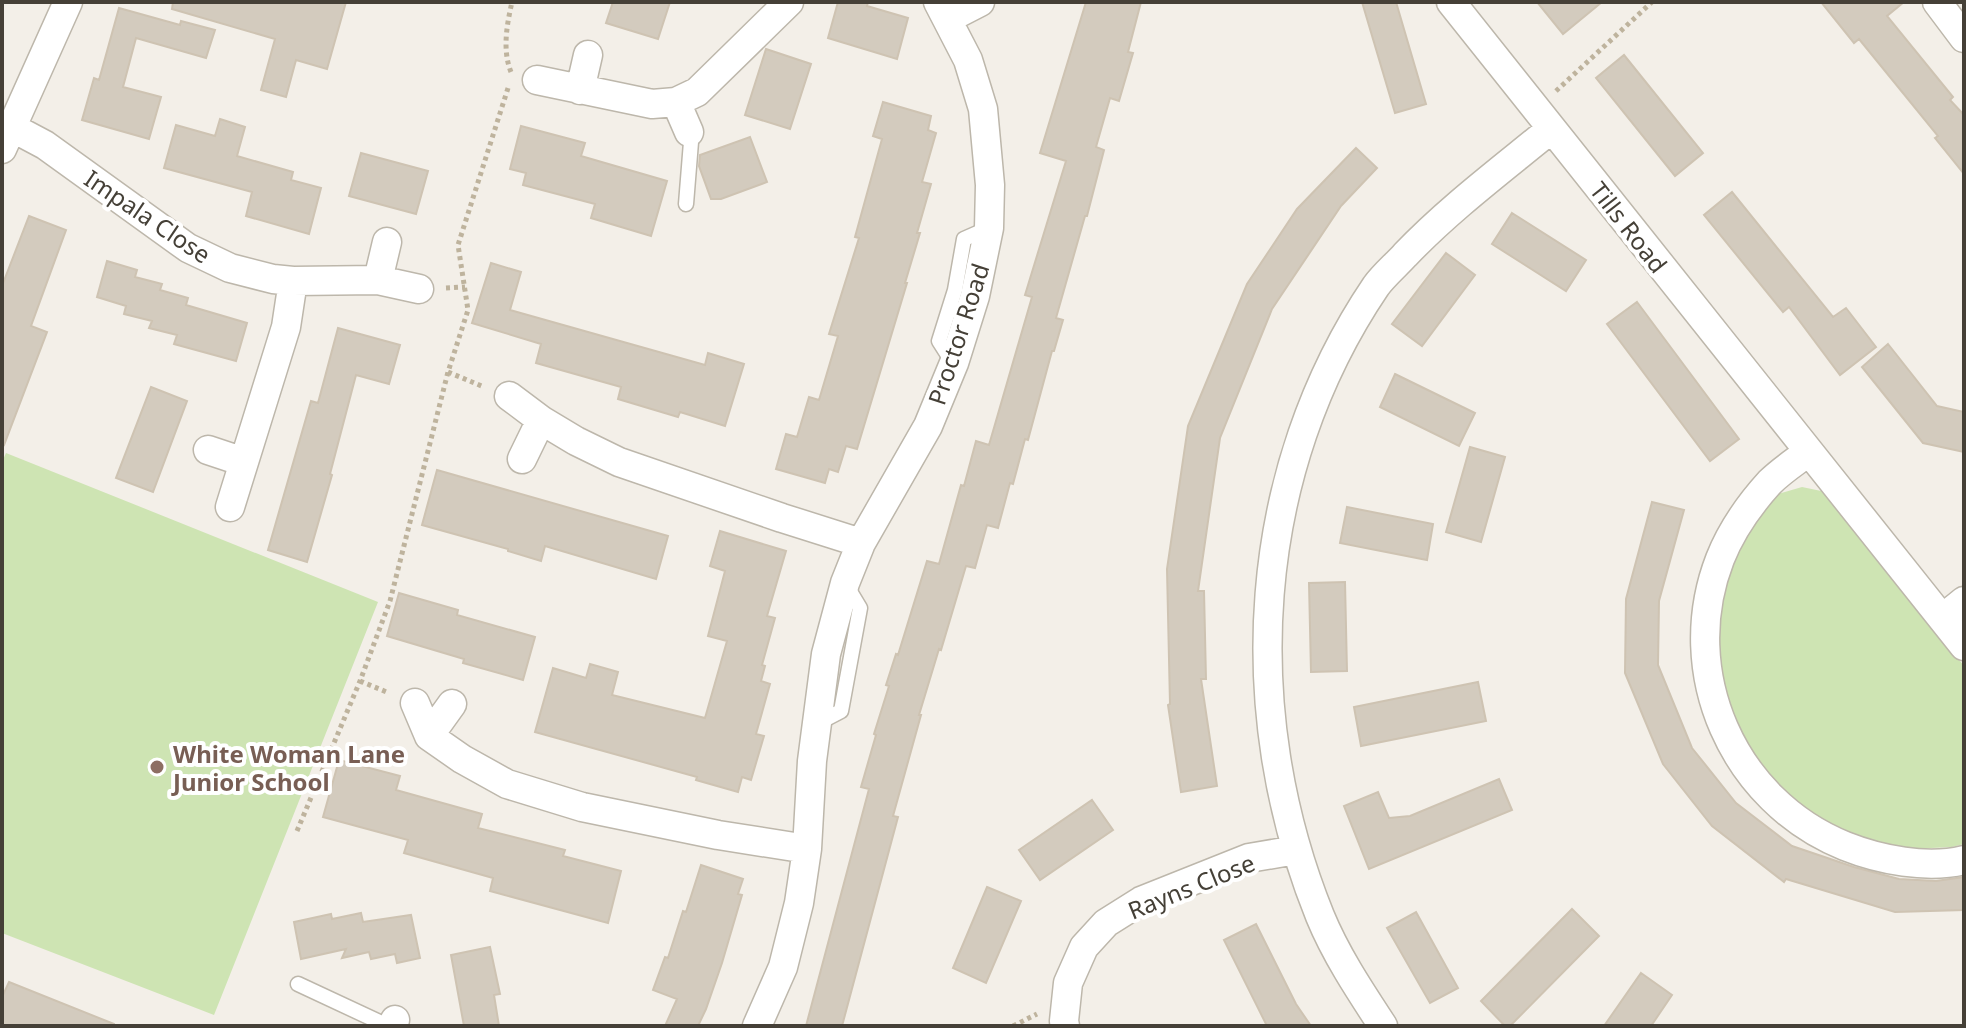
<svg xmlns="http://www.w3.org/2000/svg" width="1966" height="1028" font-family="'Noto Sans',sans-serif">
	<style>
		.green { fill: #cee4b3 }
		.building { fill: #d3cbbe; stroke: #cec3b2; stroke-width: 2 }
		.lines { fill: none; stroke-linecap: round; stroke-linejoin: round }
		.service-casing { stroke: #bdb7ab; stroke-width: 17 }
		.minor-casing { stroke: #bdb7ab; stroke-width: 31 }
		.path { stroke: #beb39d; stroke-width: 5; stroke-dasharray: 4 4; stroke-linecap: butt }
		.service { stroke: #fff; stroke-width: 14 }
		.minor { stroke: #fff; stroke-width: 28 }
		.education-dot { fill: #8d6e63; stroke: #fff; stroke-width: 3 }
		.labels { text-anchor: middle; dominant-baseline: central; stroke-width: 8; stroke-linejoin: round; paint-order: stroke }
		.street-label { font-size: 24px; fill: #454037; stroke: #fff }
		.education-label { font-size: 24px; font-weight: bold; fill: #785e54; stroke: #fff; text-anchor: start }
	</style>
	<rect width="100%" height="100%" fill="#f3efe8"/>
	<!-- green -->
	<path class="green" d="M6 453 378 602 214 1015 2 933V462Z
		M1802 487 1826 492 1964 666V844L1952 847 1910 849 1868 842 1828 826 1762 772 1740 736 1725 696 1715 618 1731 561 1752 520 1778 494Z"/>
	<!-- building -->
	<path class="building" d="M173 2H346L327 69 296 60 286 97 261 90 275 39 172 9Z
		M613 2H670L658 39 606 23Z
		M838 2H868L867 6 908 18 897 59 828 38Z
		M1086 2H1141L1128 52 1133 53 1119 101 1110 98 1096 147 1104 150 1087 216H1085L1056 318 1063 320 1054 351H1052L1028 440 1025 439 1013 484 1010 483 998 528 987 525 975 568 966 566 941 650 939 649 919 715H921L893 816 898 817 842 1026H806L869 789 861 787 876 735 874 734 889 686 886 685 896 654 898 655 927 561 939 564 961 485 964 486 976 441 989 445 1032 297 1025 295 1066 161 1040 153Z
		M1362 2H1396L1426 104 1395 113Z
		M1537 2H1602L1563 34Z
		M1821 2H1904L1887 16 1953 97 1950 100 1964 115V174L1935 138 1938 136 1859 39 1854 43Z
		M119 8 180 25 181 21 215 30 206 58 136 38 123 87 161 97 149 139 82 120 94 78 99 80Z
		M766 49 811 64 790 129 745 115Z
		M1624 55 1703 153 1675 176 1596 78Z
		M883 102 931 116 928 130 936 133 922 182 931 184 917 233H920L905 283H907L857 449 846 446 838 472 829 469 825 483 776 469 786 434 797 437 809 397 819 400 838 336 829 334 859 238 855 237 882 139 873 136Z
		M220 119 245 127 237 156 293 172 291 180 321 188 309 234 246 216 252 192 164 168 176 125 215 136Z
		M521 126 585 143 581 156 667 181 651 236 591 218 595 204 523 185 526 173 510 169Z
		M750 137 767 182 721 199H711L699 166 700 155Z
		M1356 148 1377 168 1341 206 1272 309 1220 438 1198 591H1204L1206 679H1201L1217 786 1181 792 1168 705 1170 704 1167 569 1188 426 1247 284 1297 209Z
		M361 153 428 171 416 214 349 196Z
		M1732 192 1833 317 1846 308 1876 347 1840 375 1789 307 1783 312 1704 215Z
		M1512 213 1586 260 1566 291 1492 244Z
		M29 216 66 230 31 326 47 332 4 445 2 444V286Z
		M1446 253 1475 275 1422 346 1392 324Z
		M107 261 137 270 135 277 162 284 160 290 188 298 186 305 247 323 236 361 174 344 177 335 149 328 152 321 124 314 126 306 97 297Z
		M491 263 521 272 510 310 705 365 708 353 744 364 725 426 680 412 678 417 618 399 621 387 536 363 541 344 472 323Z
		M1637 302 1739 439 1710 461 1607 324Z
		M338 328 400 345 389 384 356 375 330 474 332 475 307 562 268 550 311 401 318 403Z
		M1888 344 1937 406 1964 412V452L1923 443 1862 367Z
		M1395 374 1475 413 1459 446 1380 407Z
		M151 387 187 401 153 492 116 478Z
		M1470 447 1505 457 1481 542 1446 532Z
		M437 470 668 536 656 579 545 546 541 561 508 551V549L422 525Z
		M1652 502 1684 510 1659 601 1658 665 1692 748 1736 803 1792 846 1854 867 1899 879 1936 881 1964 877V910L1895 912 1786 879 1784 882 1712 826 1663 764 1625 673 1626 599Z
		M1347 507 1433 524 1427 560 1340 543Z
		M720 531 786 551 767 616 775 618 762 665 765 666 761 681 770 684 756 734 764 736 751 780 742 777 738 792 696 780 697 777 535 732 553 668 586 678 590 664 618 672 612 695 705 718 727 641 708 636 725 571 710 566Z
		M1345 582 1347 671 1311 672 1309 583Z
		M399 593 458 610 457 615 535 637 523 680 463 663 464 659 387 636Z
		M1478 682 1486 721 1361 746 1354 707Z
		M339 760 400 776 396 790 482 814 478 828 565 850 563 856 621 871 608 923 490 891 493 878 404 853 408 840 323 817Z
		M1499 779 1512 810 1369 869 1344 806 1378 792 1389 818 1410 816Z
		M1092 800 1113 830 1040 880 1019 850Z
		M701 865 743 879 738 894 742 895 722 963 706 1009 698 1026H665L677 999 653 990 665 957 668 958 683 911 686 912Z
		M987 887 1021 901 986 983 953 968Z
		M1572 909 1599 936 1510 1026H1505L1481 1001Z
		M1416 912 1458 988 1430 1003 1387 928Z
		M361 913 363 922 411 915 420 958 397 963 395 954 371 959 369 952 342 958 346 949 301 959 294 922 331 914 332 919Z
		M1256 924 1296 1004 1311 1026H1267L1224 940Z
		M490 947 500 994 494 995 499 1026H464L451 955Z
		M1641 973 1672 995 1651 1026H1604Z
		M9 982 114 1024V1026H2V997Z"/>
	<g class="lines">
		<defs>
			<path id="service" d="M686 204 691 142 689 132
				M953 363 939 341 955 290 964 239 989 228
				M818 723 841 711 860 608 845 583
				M298 984 388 1026"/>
			<path id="minor" d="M1451 2 1964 646
				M1937 2 1964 38
				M947 19 980 2
				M537 80 652 104 676 102 697 92 789 2
				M580 90 588 55
				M676 102 689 132
				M13 128 45 145 188 248 230 268 273 279 293 281 378 280 419 289
				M2 149 68 2
				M378 280 387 242
				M509 396 541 420 576 441 619 462 782 518 861 543
				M208 450 244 462
				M1808 452C1795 462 1781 471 1770 482 1750 504 1731 531 1720 559 1676 672 1733 801 1845 846 1880 860 1927 869 1964 860
				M522 459 541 420
				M230 507 286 327 293 281
				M1943 618 1964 601
				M415 703 429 736 462 759 507 784 582 807 718 835 807 849
				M429 736 452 704
				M392 1026 395 1020
				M757 1026 783 967 799 903 807 849 812 761 826 654 845 583 861 543 928 426 954 363 975 296 989 228 990 185 983 109 968 60 938 2
				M1065 1026 1064 1021 1068 983 1084 947 1106 923 1141 901 1249 858 1296 850
				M1383 1026C1360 991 1336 955 1320 916 1237 711 1250 472 1376 286 1384 275 1396 265 1405 255 1449 209 1501 170 1551 129"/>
		</defs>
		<!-- service casing -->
		<use href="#service" class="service-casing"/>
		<!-- minor casing -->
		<use href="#minor" class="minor-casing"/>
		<!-- path -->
		<path class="path" d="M511 72C502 50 507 24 512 2
			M1556 91 1652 2
			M446 288 465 287
			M448 372 484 387
			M360 681 389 693
			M297 831 360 681 390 601 448 372 468 310 458 245 509 85
			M1013 1026 1037 1014"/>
		<!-- service -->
		<use href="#service" class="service"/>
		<!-- minor -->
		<use href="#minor" class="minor"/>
	</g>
	<!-- markers -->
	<circle class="education-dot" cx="157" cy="767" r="8"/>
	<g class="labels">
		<!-- street labels -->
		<g class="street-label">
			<text transform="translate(148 216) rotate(34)">Impala Close</text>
			<text transform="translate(1629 227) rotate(52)">Tills Road</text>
			<text transform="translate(958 334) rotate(-72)">Proctor Road</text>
			<text transform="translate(1191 886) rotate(-22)">Rayns Close</text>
		</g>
		<!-- education labels -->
		<g class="education-label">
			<text x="173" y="753">White Woman Lane<tspan x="173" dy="28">Junior School</tspan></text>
		</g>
	</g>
	<!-- border -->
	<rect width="1966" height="1028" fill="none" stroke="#454037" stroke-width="8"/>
</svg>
